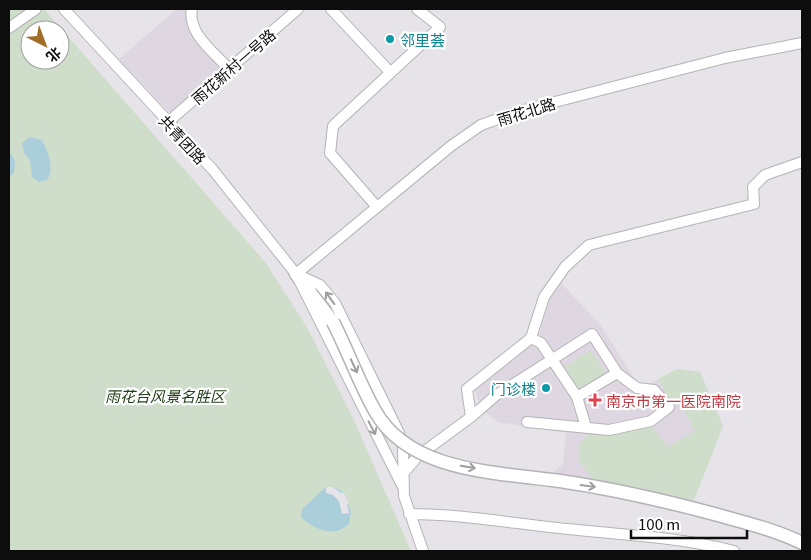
<svg xmlns="http://www.w3.org/2000/svg" width="811" height="560" font-family="Georgia,'Noto Sans SC',serif">
	<style>
		.built { fill: #ded7e2 }
		.green { fill: #cfddcb; fill-rule: evenodd }
		.water { fill: #abcedb }
		.pier { fill: #e7e4e9 }
		.lines { fill: none; stroke-linecap: round; stroke-linejoin: round }
		.minor-casing { stroke: #b5b2b7; stroke-width: 12 }
		.major-casing { stroke: #b5b2b7; stroke-width: 15 }
		.minor { stroke: #fff; stroke-width: 10 }
		.major { stroke: #fff; stroke-width: 12 }
		.major-bridge-casing { stroke: #b5b2b7; stroke-width: 15; stroke-linecap: butt }
		.major-bridge { stroke: #fff; stroke-width: 12 }
		.oneway { stroke: #9f9e9f }
		.culture-dot { fill: #0f9aa8; stroke: #fff; stroke-width: 2 }
		.health-dot { fill: #e0444e; stroke: #fff; stroke-width: 2 }
		.labels { text-anchor: middle; dominant-baseline: central; stroke-width: 4.5; stroke-linejoin: round; paint-order: stroke }
		.culture-label { font-size: 15px; fill: #0d838f; stroke: #fff; text-anchor: start }
		.street-label { font-size: 15px; fill: #0e0d0e; stroke: #fff }
		.park-label { font-size: 15px; font-style: italic; fill: #223f19; stroke: #fff }
		.health-label { font-size: 15px; fill: #be3a42; stroke: #fff; text-anchor: start }
	</style>
	<rect width="100%" height="100%" fill="#e7e4e9"/>
	<!-- built -->
	<path class="built" d="M176 9H192L190 17 229 69 181 111 169 112 119 59Z
		M562 284 599 323 641 388 678 369 700 372 723 426 694 500 552 474 563 464 566 433 498 422 481 409 475 390 538 340 550 298Z"/>
	<!-- green -->
	<path class="green" d="M9 9H44L266 263 308 329 354 420 411 551H9ZM30 30H60V60H30Z
		M591 350 606 374 581 389 576 388 562 368Z
		M678 369 700 372 723 426 694 500 595 482 580 463 579 444 589 434 610 435 651 425 667 447 695 431 680 403 673 405 658 379Z"/>
	<!-- water -->
	<path class="water" d="M30 137 42 140C48 151 55 169 47 180L39 182 32 177 30 160 24 153 22 143Z
		M9 151 15 160 14 173 9 177Z
		M326 487H333L342 491 351 512 349 524C335 538 314 530 301 517L302 509Z"/>
	<!-- pier -->
	<path class="pier" d="M326 487H333L341 493H344L349 504H347L349 513 342 514 339 501 333 495 326 493Z"/>
	<g class="lines">
		<defs>
			<path id="minor" d="M64 9 213 170 296 274 403 487
				M192 9C187 33 214 52 229 69
				M331 9 390 72
				M9 28 36 9
				M168 122 298 9
				M377 207 330 153 333 126 440 27 417 9
				M296 274 451 146 481 125 520 111 725 58 802 43
				M296 274 320 285 335 303 399 433 403 447 404 496 423 551
				M531 338 541 343 577 397 586 427
				M471 417 495 396 592 334 617 373 577 397
				M527 422 609 430 651 421 669 407 654 390 637 388 617 373
				M402 475 418 456 471 417 467 389 531 338 544 297 565 267 589 245 754 204 753 187 765 175 802 162
				M409 514C463 514 515 524 568 529 624 535 680 537 734 551"/>
			<path id="major" d="M296 274 333 322
				M560 481C614 489 666 501 718 515 746 523 776 530 802 543"/>
		</defs>
		<!-- minor casing -->
		<use href="#minor" class="minor-casing"/>
		<!-- major casing -->
		<use href="#major" class="major-casing"/>
		<!-- minor -->
		<use href="#minor" class="minor"/>
		<!-- major -->
		<use href="#major" class="major"/>
		<defs>
			<path id="major-bridge" d="M333 322C348 351 359 383 375 411 410 473 498 472 560 481"/>
		</defs>
		<!-- major-bridge casing -->
		<use href="#major-bridge" class="major-bridge-casing"/>
		<!-- major-bridge -->
		<use href="#major-bridge" class="major-bridge"/>
	</g>
	<!-- one-way arrows -->
	<defs><path id="oneway-shaft" d="M-6 0H5M1.5-3L5.5 0L1.5 3" fill="none" stroke-width="1.6" stroke-linecap="round" stroke-linejoin="round" transform="scale(1.25)"/></defs>
	<g class="oneway">
		<use href="#oneway-shaft" transform="translate(330 298) rotate(-126)"/>
		<use href="#oneway-shaft" transform="translate(354 366) rotate(65)"/>
		<use href="#oneway-shaft" transform="translate(372 428) rotate(62)"/>
		<use href="#oneway-shaft" transform="translate(468 467) rotate(10)"/>
		<use href="#oneway-shaft" transform="translate(588 486) rotate(8)"/>
	</g>
	<!-- markers -->
	<g class="culture-dot">
		<circle cx="390" cy="39" r="5"/>
		<circle cx="546" cy="388" r="5"/>
	</g>
	<path class="health-dot" d="M592.5 392.5h5v5h5v5h-5v5h-5v-5h-5v-5h5z"/>
	<g class="labels">
		<!-- culture labels -->
		<g class="culture-label">
			<text x="400" y="39">邻里荟</text>
			<text x="536" y="388" text-anchor="end">门诊楼</text>
		</g>
		<!-- street labels -->
		<g class="street-label">
			<text transform="translate(233 66) rotate(-41)">雨花新村一号路</text>
			<text transform="translate(526 111) rotate(-17)">雨花北路</text>
			<text transform="translate(183 139) rotate(47)">共青团路</text>
		</g>
		<!-- park labels -->
		<g class="park-label">
			<text x="165" y="395">雨花台风景名胜区</text>
		</g>
		<!-- health labels -->
		<g class="health-label">
			<text x="606" y="400">南京市第一医院南院</text>
		</g>
	</g>
	<!-- border -->
	<rect width="811" height="560" fill="none" stroke="#0e0d0e" stroke-width="20"/>
	<!-- north arrow -->
	<g transform="translate(45 45) rotate(138)"><circle r="24" fill="#ffffff" stroke="#9f9e9f"/>
	<path d="M0-4L9 19L0 12L-9 19Z" fill="#a26e26"/>
	<text y="-8" font-size="14" font-weight="bold" text-anchor="middle" fill="#0e0d0e">北</text>
	</g>
	<!-- scale -->
	<path d="M631 530v8h116v-8" fill="none" stroke="#0e0d0e" stroke-width="2.5"/>
	<text x="638" y="530" font-size="15" fill="#0e0d0e" stroke="#ffffff" stroke-width="4" paint-order="stroke">100 m</text>
</svg>
